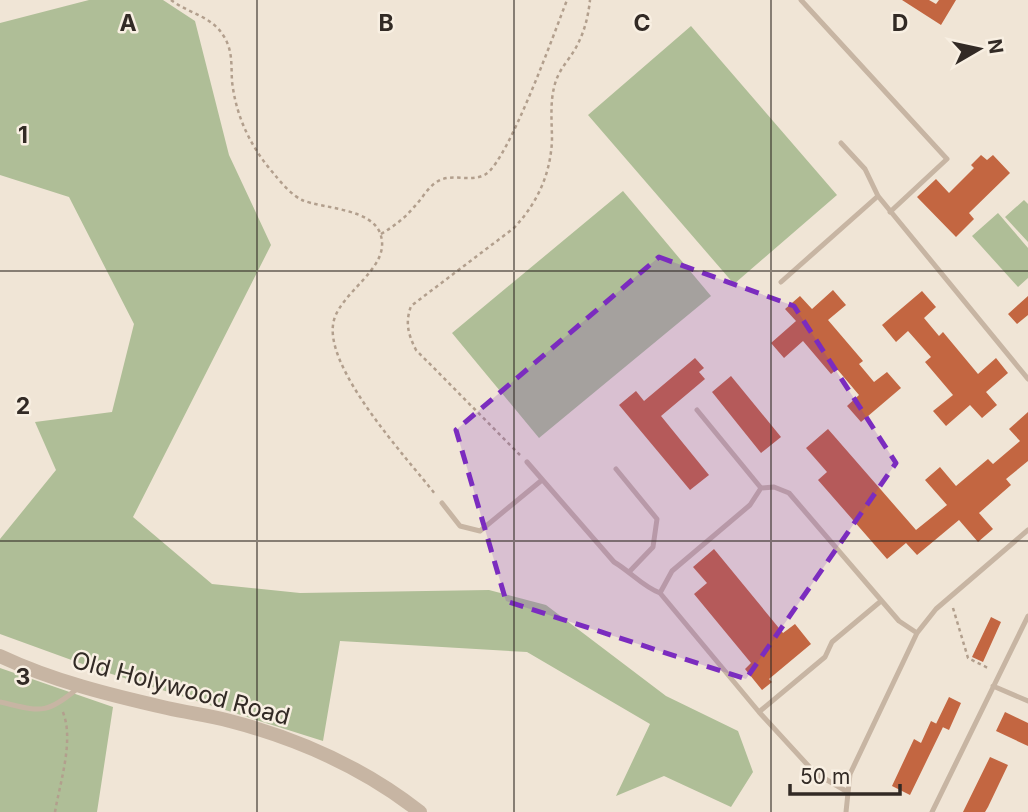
<svg xmlns="http://www.w3.org/2000/svg" width="1028" height="812" font-family="Inter,sans-serif">
	<style>
		.green { fill: #afbe97 }
		.building { fill: #c36641 }
		.lines { fill: none; stroke-linecap: round; stroke-linejoin: round }
		.path { stroke: #b29f8d; stroke-width: 2.5; stroke-dasharray: 3.5 3.5; stroke-linecap: butt }
		.service { stroke: #c7b5a3; stroke-width: 5 }
		.tertiary { stroke: #c7b5a3; stroke-width: 14 }
		.marked { fill: #7b2cbf; fill-opacity: 0.2; stroke: #7b2cbf; stroke-width: 5; stroke-dasharray: 14 9; stroke-linejoin: round }
		.grid { fill: none; stroke: #322a25; stroke-width: 2; stroke-opacity: 0.55 }
		.labels { text-anchor: middle; dominant-baseline: central; stroke-width: 5; stroke-linejoin: round; paint-order: stroke }
		.street-label { font-size: 24px; fill: #322a25; stroke: #f8efe2 }
		.grid-label { font-size: 23px; text-anchor: middle; font-weight: bold; fill: #322a25; stroke: #f8efe2; stroke-width: 5; stroke-linejoin: round; paint-order: stroke }
	</style>
	<rect width="100%" height="100%" fill="#f0e5d6"/>
	<!-- green -->
	<path class="green" d="M89 0H163L195 21 229 155 271 245 133 517 212 584 300 593 489 590 546 605 666 696 738 731 753 772 731 807 664 776 616 796 650 724 527 652 340 641 323 741 99 670 0 634V539L56 470 35 422 112 412 134 324 69 197 0 175V23Z
		M691 26 837 195 734 284 588 115Z
		M623 191 711 296 539 438 452 333Z
		M1024 200 1028 204V242L1005 217Z
		M998 213 1028 248V278L1018 287 972 236Z
		M0 668 113 707 97 812H0Z"/>
	<!-- building -->
	<path class="building" d="M902 0H929L936 4 939 0H956L941 25Z
		M981 155 987 160 993 155 1010 173 969 213 974 219 956 237 917 197 936 179 949 193 974 168 971 165Z
		M833 290 846 305 828 320 863 361 859 364 874 382 887 372 901 388 861 422 847 406 859 395 837 369 831 374 803 341 784 358 771 343 796 321 785 309 800 296 812 309Z
		M922 291 936 307 924 318 939 336 943 332 978 374 996 358 1008 373 986 392 997 405 982 418 970 405 946 426 933 411 953 395 925 362 931 357 908 331 896 342 882 325Z
		M1028 296V315L1017 324 1008 314Z
		M695 358 704 368 699 372 705 379 661 416 709 475 690 490 619 405 636 391 644 401Z
		M731 376 781 437 761 453 712 392Z
		M1028 412V461L1006 479 1011 485 979 513 993 529 978 542 959 520 917 555 906 543 887 559 818 480 827 472 806 448 828 429 916 530 947 505 925 480 940 467 956 486 988 459 993 464 1020 441 1009 429Z
		M714 549 783 633 795 624 811 644 769 679 772 682 762 690 745 669 751 663 694 594 707 583 693 567Z
		M991 617 1001 622 983 662 972 657Z
		M949 697 961 703 949 730 936 724Z
		M1005 712 1028 723V746L996 731Z
		M931 721 943 727 910 795 892 786 914 739 921 743Z
		M990 757 1008 765 988 807 985 812H963Z"/>
	<g class="lines">
		<!-- path -->
		<path class="path" d="M171 0C188 13 211 16 223 35 233 50 231 64 232 81 236 117 251 148 275 175 281 183 293 196 302 200 323 209 374 208 381 236 390 268 342 291 334 320 321 366 408 459 435 494
			M381 234C394 226 404 219 414 207 421 200 427 189 435 183 451 171 470 184 486 174 509 159 555 31 567 0
			M520 455 416 350C408 334 405 323 411 306L514 228C537 203 550 176 552 141 552 120 549 98 557 78 561 68 569 59 574 51 584 34 588 18 590 0
			M953 608 968 658 990 669
			M55 812C60 782 75 738 62 710"/>
		<!-- service -->
		<path class="service" d="M801 0 947 159 890 212
			M841 143 865 169 878 196 1028 379
			M781 282 878 196
			M697 410 761 488
			M527 462 614 562C631 572 642 586 660 593
			M616 469 657 519 653 547 630 571
			M442 503 460 526 480 531 542 480
			M993 686 1028 701
			M0 702C40 711 45 716 78 688
			M759 712 825 657 832 642 881 601
			M846 791 815 773 759 712 660 593 672 571 750 505 761 488 774 487 789 493 899 621 917 633
			M846 812 850 774 917 633 936 609 1028 530
			M932 812 1028 616"/>
		<!-- tertiary -->
		<path class="tertiary" d="M0 656C53 681 110 695 167 708 188 713 209 715 230 721 299 739 364 768 420 812"/>
	</g>
	<!-- marked area -->
	<path class="marked" d="M659 257 794 306 896 463 746 679 506 601 456 430Z"/>
	<!-- grid -->
	<path class="grid" d="M257 0V812M514 0V812M771 0V812M0 271H1028M0 541H1028"/>
	<g class="labels">
		<!-- street labels -->
		<g class="street-label">
			<text transform="translate(181 688) rotate(15)">Old Holywood Road</text>
		</g>
	</g>
	<g class="grid-label">
		<text x="128" y="31">A</text>
		<text x="386" y="31">B</text>
		<text x="642" y="31">C</text>
		<text x="900" y="31">D</text>
		<text x="23" y="143">1</text>
		<text x="23" y="414">2</text>
		<text x="23" y="685">3</text>
	</g>
	<!-- north arrow -->
	<g transform="translate(979 49) rotate(81)" stroke="#f8efe2" stroke-width="5" paint-order="stroke">
	<path d="M0-5L12 26L0 18L-12 26Z" fill="#322a25"/>
	<text y="-10" font-size="19" font-weight="bold" text-anchor="middle" fill="#322a25">N</text>
	</g>
	<!-- scale -->
	<path d="M790 784v10h110v-10" fill="none" stroke="#322a25" stroke-width="3.5"/>
	<text x="800" y="784" font-size="21" fill="#322a25" stroke="#f8efe2" stroke-width="5" paint-order="stroke">50 m</text>
</svg>
